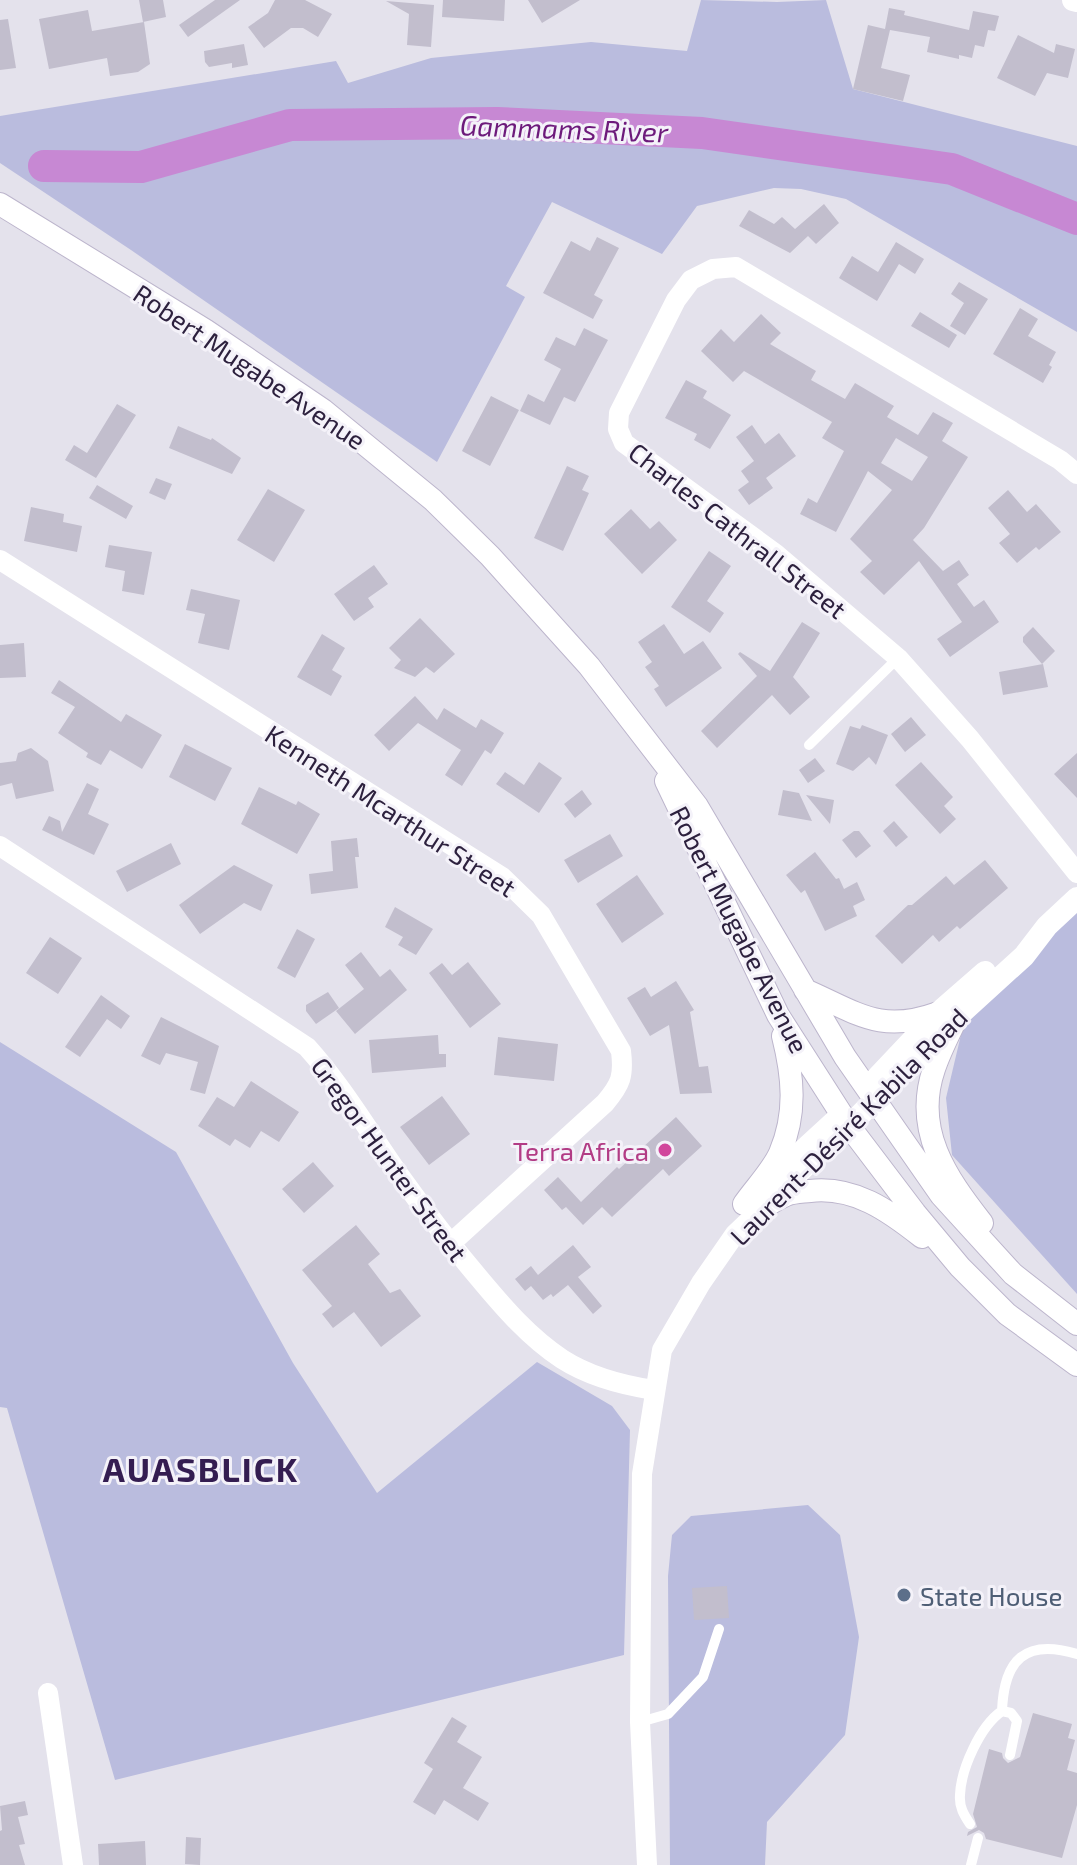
<svg xmlns="http://www.w3.org/2000/svg" width="1077" height="1865" font-family="'Exo 2',sans-serif">
	<style>
		.green { fill: #babcde }
		.lines { fill: none; stroke-linecap: round; stroke-linejoin: round }
		.river { stroke: #c788d3; stroke-width: 32 }
		.building { fill: #c2becd; fill-rule: evenodd }
		.secondary-casing { stroke: #bcb5cc; stroke-width: 24 }
		.service { stroke: #fff; stroke-width: 10 }
		.minor { stroke: #fff; stroke-width: 20 }
		.tertiary { stroke: #fff; stroke-width: 22 }
		.secondary { stroke: #fff; stroke-width: 22 }
		.hotel-dot { fill: #d1479c; stroke: #f4f2f9; stroke-width: 3 }
		.service-dot { fill: #5c6f8a; stroke: #f4f2f9; stroke-width: 3 }
		.labels { text-anchor: middle; dominant-baseline: central; stroke-width: 6; stroke-linejoin: round; paint-order: stroke }
		.street-label { font-size: 26px; fill: #2d213e; stroke: #f4f2f9 }
		.hotel-label { font-size: 26px; fill: #b23c85; stroke: #f4f2f9; text-anchor: end }
		.service-label { font-size: 26px; fill: #4e5e75; stroke: #f4f2f9; text-anchor: start }
		.water-label { font-size: 28px; font-style: italic; fill: #6d1a7b; stroke: #f4f2f9 }
		.district-label { font-size: 34px; font-weight: bold; letter-spacing: 2px; fill: #341d51; stroke: #f4f2f9 }
	</style>
	<rect width="100%" height="100%" fill="#e4e2ec"/>
	<!-- green -->
	<path class="green" d="M701 0 777 2 826 0 853 89 1077 146V332L846 199 801 189 774 188 697 206 662 254 552 202 506 286 525 297 437 462 131 250 0 163V116L336 61 348 83 431 58 591 42 687 51Z
		M1077 898V1294L952 1155 946 1098 964 1022Z
		M0 1042 176 1152 293 1363 377 1493 537 1362 612 1406 630 1430 624 1655 115 1780 7 1408 0 1407Z
		M808 1505 840 1535 859 1637 845 1735 767 1822 765 1865H670L668 1576 672 1535 691 1516Z"/>
	<g class="lines">
		<!-- river -->
		<path class="river" d="M44 166 141 167 290 125 497 123 702 133 952 169 1077 219"/>
	</g>
	<!-- building -->
	<path class="building" d="M139 0H163L166 17 143 22Z
		M215 0H240L188 37 179 25Z
		M275 0H305L332 14 318 37 303 28H291L264 48 248 27 268 13Z
		M443 0H505L504 21 442 17Z
		M528 0H580L542 23Z
		M386 1 434 5 431 47 407 45 409 14Z
		M889 8 905 11 904 15 969 30 973 11 999 16 995 31 988 30 984 47 975 45 972 58 959 55V59L927 52 930 37 890 30 881 68 910 75 903 101 853 89 868 25 885 29Z
		M88 10 92 31 144 22 150 64 138 72 110 76 107 58 49 69 39 19Z
		M8 19 16 68 0 70V20Z
		M1018 35 1054 53 1056 44 1075 49 1068 78 1047 73 1035 96 997 78Z
		M244 44 248 65 232 68V63L209 67 205 62 204 51Z
		M824 204 839 223 816 244 808 236 790 253 739 226 749 210 774 224 782 217 795 229Z
		M597 237 619 248 594 295 603 300 593 319 543 293 571 241 590 251Z
		M896 242 924 259 915 274 899 264 877 301 839 278 852 256 878 272Z
		M959 282 988 299 965 335 950 326 964 303 951 294Z
		M1020 308 1038 319 1028 336 1056 352 1049 365 1052 367 1043 383 993 354Z
		M920 312 957 335 949 348 911 326Z
		M761 314 781 333 770 344 816 371 811 380 845 399 855 383 894 406 887 417 918 435 933 412 953 423 942 441 968 457 924 528 913 540 943 571 959 560 969 575 957 584 974 607 984 600 999 622 950 657 937 639 962 622 919 561 884 595 860 572 872 561 850 539 892 490 868 471 836 532 800 514 808 498 817 503 844 451 822 438 832 422 744 371 733 382 701 351 721 329 734 342ZM896 438 928 457 912 481 881 463Z
		M584 328 608 340 575 402 564 397 550 425 520 411 528 394 544 402 561 369 544 360 556 337 575 346Z
		M686 380 707 391 703 398 731 415 710 449 694 440 697 434 665 418Z
		M491 396 519 410 490 466 462 451Z
		M117 404 136 415 96 478 65 460 74 445 87 453Z
		M752 425 765 444 779 433 796 456 766 478 773 488 749 505 738 490 749 482 741 471 754 461 736 437Z
		M178 426 211 440 212 438 241 458 232 474 169 448Z
		M567 466 589 476 582 490 589 493 563 551 534 538Z
		M156 478 172 484 165 500 149 493Z
		M97 485 133 506 126 519 89 498Z
		M268 489 305 510 274 562 237 540Z
		M1008 490 1027 512 1036 504 1061 532 1039 550 1036 547 1017 563 999 543 1010 534 988 508Z
		M31 507 64 514 63 522 82 526 77 552 24 541Z
		M631 509 650 529 659 521 677 540 642 574 604 534Z
		M109 545 152 552 144 595 122 591 125 571 105 567Z
		M709 551 731 566 707 601 724 613 710 633 671 607Z
		M374 565 388 584 368 598 374 607 354 621 334 594Z
		M191 589 240 600 229 650 198 643 205 614 186 610Z
		M420 618 455 654 434 673 426 667 415 677 394 668 401 660 389 648Z
		M802 622 820 633 793 677 810 697 790 715 772 695 717 748 701 731 757 676 738 654 740 652 770 671Z
		M664 624 684 654 703 641 722 668 666 707 654 689 659 686 645 667 652 662 638 642Z
		M1033 627 1055 651 1042 664 1023 642V637Z
		M322 634 345 648 332 670 342 676 331 696 297 677Z
		M24 643 26 677 0 678V645Z
		M1043 664 1048 687 1003 695 999 672Z
		M59 680 121 722 126 714 162 735 142 769 110 750 101 765 86 757 88 753 58 733 75 707 51 693Z
		M415 696 437 720 444 708 476 728 481 719 504 733 491 754 485 750 462 786 445 775 461 750 418 723 389 751 374 735Z
		M911 717 926 735 905 752 891 734Z
		M862 725 888 735 876 765 869 757 853 771 836 764 850 726 860 729Z
		M185 744 232 768 215 801 169 777Z
		M31 748 48 761 54 791 16 799 12 783 0 786V763L16 761 18 753Z
		M1077 753V798L1054 774Z
		M815 758 825 771 808 783 799 770Z
		M539 762 562 778 539 813 496 784 505 772 524 785Z
		M921 762 953 797 944 806 956 819 940 834 895 785Z
		M87 783 99 789 88 814 109 824 94 855 42 830 49 816 60 821 62 832Z
		M259 787 296 805 298 801 320 814 297 854 241 824Z
		M582 790 592 804 575 818 564 804Z
		M783 790 799 793 812 821 778 815Z
		M806 795 834 800 830 824Z
		M894 821 908 837 896 847 883 831Z
		M854 831H859L871 846 856 858 842 840Z
		M610 834 623 856 578 883 564 860Z
		M357 838 359 857H355L358 888 311 894 309 874 333 871 331 841Z
		M171 843 181 864 127 892 116 871Z
		M815 852 836 879 839 878 844 889 857 882 865 900 853 906 857 916 825 931 805 890 801 893 786 875Z
		M985 860 1008 888 960 929 957 926 939 942 933 935 902 964 875 936 908 905H912L946 876 954 885Z
		M234 865 273 885 261 911 244 903 200 934 179 905Z
		M637 875 664 914 622 943 596 904Z
		M395 907 433 929 416 955 398 945 403 937 385 927Z
		M297 929 315 939 295 978 277 968Z
		M50 937 82 958 58 994 26 973Z
		M361 952 380 977 390 969 407 990 355 1034 336 1011 364 989 345 965Z
		M468 962 501 1004 470 1028 429 973 442 963 452 975Z
		M676 981 694 1010 690 1012 699 1067 708 1066 712 1093 680 1094 669 1025 650 1036 627 998 645 987 651 997Z
		M328 992 339 1008 316 1024 306 1011V1005Z
		M101 995 130 1016 121 1029 107 1019 80 1057 65 1047Z
		M161 1017 219 1046 205 1094 190 1090 198 1062 166 1053 160 1065 141 1056Z
		M438 1035 439 1054H446V1067L372 1073 369 1040Z
		M498 1037 558 1044 554 1081 494 1075Z
		M251 1081 299 1112 279 1142 261 1131 250 1148 235 1139 230 1146 198 1126 217 1097 234 1107Z
		M442 1096 470 1134 429 1165 400 1127Z
		M676 1117 702 1146 669 1176 663 1169 612 1217 602 1207 583 1225 566 1207 562 1210 544 1190 558 1177 581 1202 617 1167 619 1169Z
		M313 1162 334 1186 304 1213 282 1189Z
		M356 1225 380 1254 368 1264 390 1293 400 1289 421 1316 381 1347 354 1312 333 1328 322 1314 332 1306 302 1270Z
		M573 1245 591 1267 578 1277 602 1306 593 1314 568 1285 553 1297 551 1294 543 1300 531 1286 525 1291 515 1279 531 1266 538 1275Z
		M727 1586 729 1618 694 1620 692 1588Z
		M1033 1713 1072 1724 1068 1738 1075 1740 1067 1770 1077 1773V1805L1062 1858 986 1839 984 1833 979 1830 967 1836 968 1832 977 1827 973 1814 989 1749 1002 1753 1003 1758 1008 1763 1020 1757Z
		M452 1717 467 1726 457 1742 482 1757 463 1788 489 1803 478 1821 444 1800 435 1815 413 1802 433 1769 424 1763Z
		M25 1801 28 1815 18 1817 25 1844 19 1845 25 1865H0V1831L2 1830 0 1806Z
		M186 1837 201 1838 200 1865 185 1864Z
		M145 1841 146 1865H99L98 1844Z"/>
	<g class="lines">
		<defs>
			<path id="secondary" d="M0 204 205 330 323 410 433 500 490 556 589 666 697 806 845 1057 941 1195 1013 1274 1077 1324
				M666 781 778 1015 849 1126 915 1213 960 1267 1007 1314 1077 1365
				M805 990C858 1013 880 1034 938 1013
				M957 1017C949 1034 940 1051 934 1069 913 1130 946 1177 982 1223
				M744 1204C755 1188 772 1171 780 1153 797 1113 793 1076 783 1036
				M753 1214C764 1208 774 1200 786 1195 793 1192 802 1192 810 1191 854 1186 888 1210 922 1237"/>
		</defs>
		<!-- secondary casing -->
		<use href="#secondary" class="secondary-casing"/>
		<!-- service -->
		<path class="service" d="M809 745 898 658
			M1002 1711C1004 1660 1025 1638 1077 1654
			M640 1722 668 1714 703 1677 719 1629
			M970 1824C964 1815 959 1807 960 1795 961 1769 980 1726 1002 1711L1011 1713 1017 1721 1010 1755
			M971 1865 978 1838"/>
		<!-- minor -->
		<path class="minor" d="M1077 474 1060 460 736 267 713 269 691 280 676 300 619 413 618 429 624 443 776 554 898 658 970 739 1077 873
			M0 560 502 877 541 915 621 1051C624 1076 621 1084 605 1103L450 1244
			M0 846 307 1047C343 1087 369 1132 400 1176 425 1211 451 1245 479 1278 504 1308 529 1337 562 1359 590 1377 621 1385 654 1390
			M766 1183 841 1114
			M48 1693 73 1865
			M647 1865 640 1722 642 1474 662 1350 701 1283 735 1234 849 1126"/>
		<!-- tertiary -->
		<path class="tertiary" d="M1073 0 1077 1
			M870 1085 938 1013 985 972
			M849 1126 957 1017 1024 956 1047 926 1077 898"/>
		<!-- secondary -->
		<use href="#secondary" class="secondary"/>
	</g>
	<!-- markers -->
	<circle class="hotel-dot" cx="665" cy="1150" r="8"/>
	<circle class="service-dot" cx="904" cy="1595" r="8"/>
	<g class="labels">
		<!-- street labels -->
		<g class="street-label">
			<text transform="translate(250 366) rotate(34)">Robert Mugabe Avenue</text>
			<text transform="translate(738 530) rotate(38)">Charles Cathrall Street</text>
			<text transform="translate(391 810) rotate(33)">Kenneth Mcarthur Street</text>
			<text transform="translate(740 929) rotate(63)">Robert Mugabe Avenue</text>
			<text transform="translate(848 1126) rotate(-45)">Laurent-Désiré Kabila Road</text>
			<text transform="translate(390 1159) rotate(54)">Gregor Hunter Street</text>
		</g>
		<!-- hotel labels -->
		<g class="hotel-label">
			<text x="649" y="1150">Terra Africa</text>
		</g>
		<!-- service labels -->
		<g class="service-label">
			<text x="920" y="1595">State House</text>
		</g>
		<!-- water labels -->
		<g class="water-label">
			<text transform="translate(564 128) rotate(2)">Gammams River</text>
		</g>
		<!-- district labels -->
		<g class="district-label">
			<text x="201" y="1468">AUASBLICK</text>
		</g>
	</g>
</svg>
